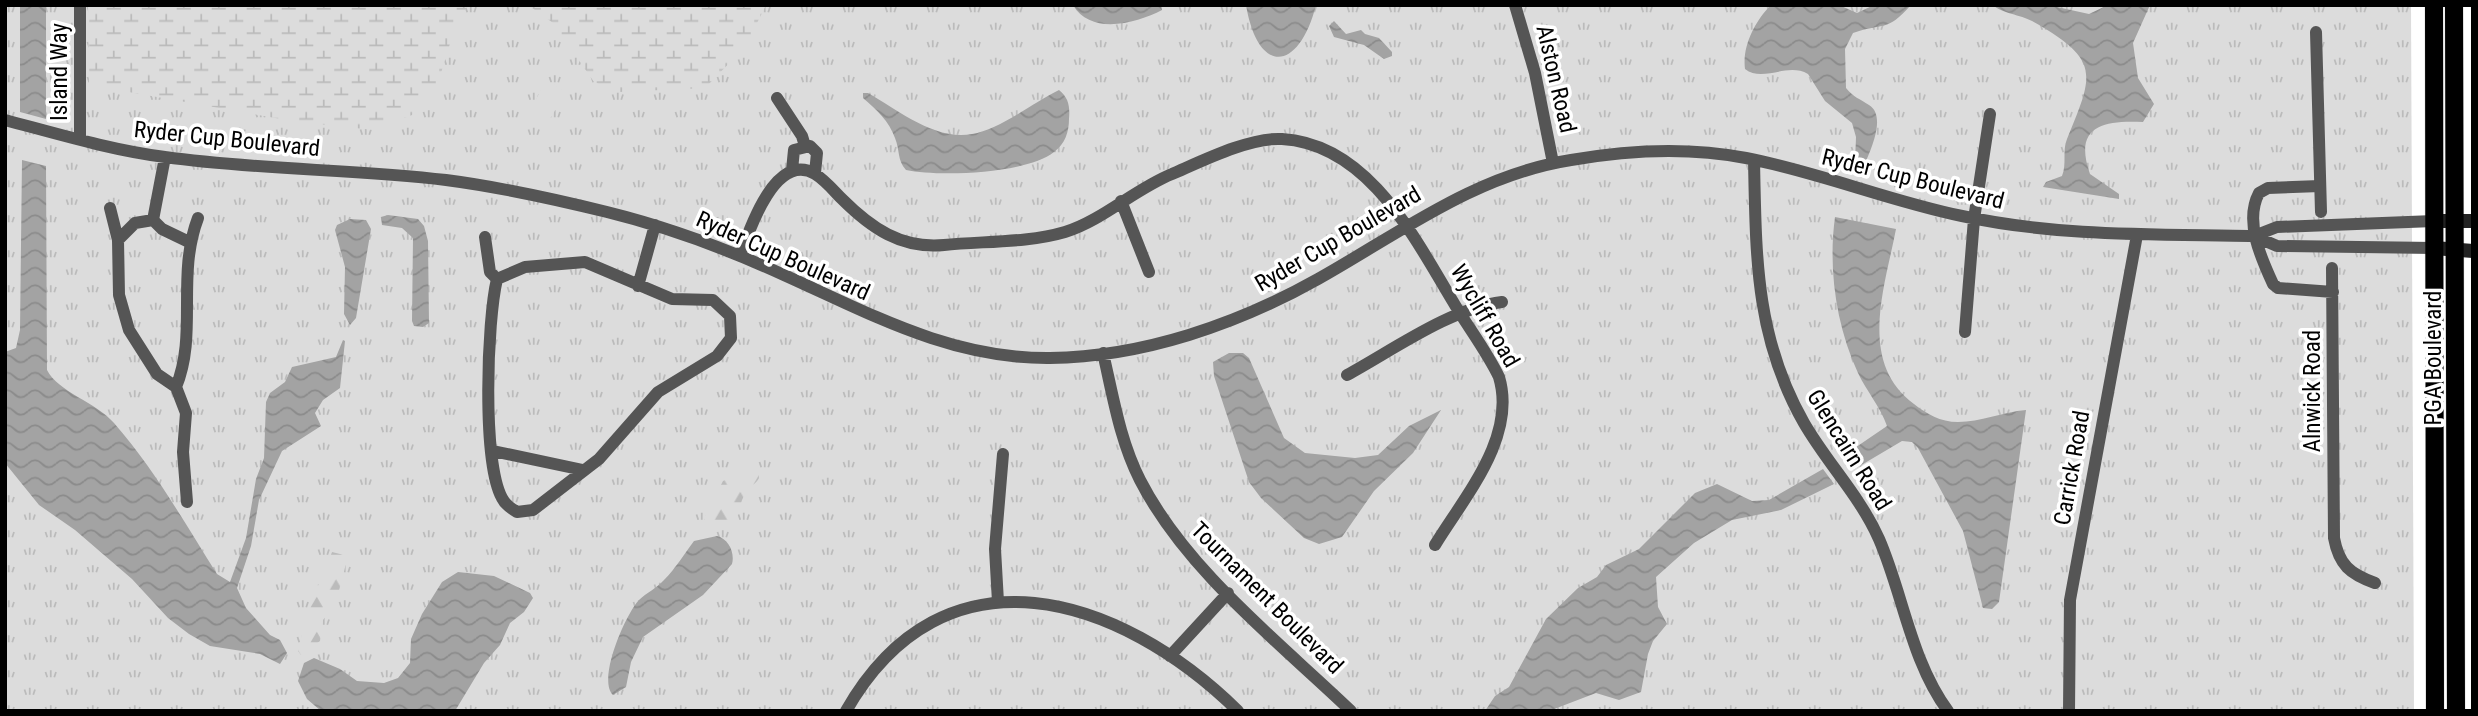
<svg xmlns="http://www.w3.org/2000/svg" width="2478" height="716" font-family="'Roboto Condensed',sans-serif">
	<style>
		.grass { fill: url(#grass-tufts) }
		.forest { fill: url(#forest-firs) }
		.wetland { fill: url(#wetland-marsh) }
		.garden { fill: #dcdcdc }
		.water { fill: url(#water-waves) }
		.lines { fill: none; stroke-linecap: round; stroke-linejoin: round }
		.primary-casing { stroke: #dbdbdb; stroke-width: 19 }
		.street { stroke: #555; stroke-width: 12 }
		.secondary { stroke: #222; stroke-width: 14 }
		.primary { stroke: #000; stroke-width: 18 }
		.labels { text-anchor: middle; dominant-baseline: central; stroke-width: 7; stroke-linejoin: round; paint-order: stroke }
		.street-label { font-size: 23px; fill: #000; stroke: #fff }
	</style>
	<defs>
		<pattern id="grass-tufts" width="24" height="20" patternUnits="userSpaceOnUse" patternTransform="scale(1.75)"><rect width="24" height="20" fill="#dcdcdc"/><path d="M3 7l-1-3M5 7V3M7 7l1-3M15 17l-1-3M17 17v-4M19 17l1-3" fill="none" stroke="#bbb"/></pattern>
		<pattern id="forest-firs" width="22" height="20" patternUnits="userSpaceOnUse" patternTransform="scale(1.75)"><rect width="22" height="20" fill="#dcdcdc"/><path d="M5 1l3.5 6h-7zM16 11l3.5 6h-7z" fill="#bbb"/></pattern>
		<pattern id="wetland-marsh" width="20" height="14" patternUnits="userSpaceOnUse" patternTransform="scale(1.75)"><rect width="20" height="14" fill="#dcdcdc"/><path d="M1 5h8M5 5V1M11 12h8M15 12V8" fill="none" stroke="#bbb"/></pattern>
		<pattern id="water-waves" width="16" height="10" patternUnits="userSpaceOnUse" patternTransform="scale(1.75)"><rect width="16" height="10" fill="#a3a3a3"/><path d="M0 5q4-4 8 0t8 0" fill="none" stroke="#8b8b8b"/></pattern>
	</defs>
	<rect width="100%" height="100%" fill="#fff"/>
	<!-- grass -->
	<path class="grass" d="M5 5H2411L2414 711H5Z"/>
	<!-- forest -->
	<path class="forest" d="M752 467 758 470 759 478C756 484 751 485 747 491 733 509 744 539 707 526L704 518 723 481Z
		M332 552 348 556 336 602 323 620 320 641 301 655 298 651 311 597 322 579Z"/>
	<!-- wetland -->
	<path class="wetland" d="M88 5H472L466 8 452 37 438 83 412 115 374 130 298 122 89 85Z
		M528 5H766L745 47 705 88 619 92 594 82 553 23Z"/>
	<!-- garden -->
	<path class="garden" d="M546 80 565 91 551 118 533 105Z"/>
	<!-- water -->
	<path class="water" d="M20 5H46V119L20 112Z
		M1073 5H1161L1162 10C1137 23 1091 36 1073 5Z
		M1246 5H1316C1299 72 1258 76 1246 5Z
		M1771 5H1839L1857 13 1874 5H1911C1886 33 1884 22 1853 33L1845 49 1846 88C1853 97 1860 99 1869 105 1887 116 1870 151 1865 164H1855L1856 137 1852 123 1825 101 1808 74C1787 62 1763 83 1745 69 1742 46 1755 21 1771 5Z
		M1993 5H2048L2089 14 2108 5H2150L2133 43 2138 78 2154 104 2143 122C2103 120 2073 126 2090 174L2119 194V199L2043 187 2046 182 2062 176C2067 164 2062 151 2067 139 2094 73 2101 60 2032 21 2021 15 2001 13 1993 5Z
		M1334 21 1346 34 1361 30 1365 34 1379 38 1392 52V56L1384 59 1364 45 1334 37 1329 26Z
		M1059 90C1069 98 1070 107 1069 119 1069 132 1065 144 1054 152 1026 174 940 177 906 170 897 160 900 150 895 138 889 121 877 110 863 98V93H868C898 110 935 141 972 134 999 130 1034 102 1059 90Z
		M22 160 46 166 47 370C58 392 96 402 114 423 155 470 184 522 217 574L230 582 246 538 256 479 264 458 266 402 270 393 285 382 292 367 336 357 343 340 345 341 340 388 323 400 315 413 321 426 282 451 259 500 251 546 237 588 246 608 270 635 280 640 287 653 280 664 260 654 210 646 189 634 168 618 132 579 75 530 39 505 5 463V352L16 348 20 330Z
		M388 215 418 219 424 226 428 241 429 323 423 327 414 326 412 321 413 238 402 228 382 225 381 217Z
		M1835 217 1896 229C1885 287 1857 362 1914 404 1927 414 1940 422 1958 422 1980 422 2003 412 2026 410L1999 602 1992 609 1983 608 1963 531 1918 448 1912 442 1902 441 1853 470 1843 456 1887 426C1880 406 1867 392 1858 373 1836 325 1828 269 1835 217Z
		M350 219 366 220 371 229 356 318 350 325 344 314 345 267 335 230 337 225Z
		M1229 353H1243L1249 358 1284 438 1305 453 1355 458 1378 455 1409 426 1441 410 1413 453 1374 491 1342 537 1319 544 1304 538 1261 498 1249 482 1214 376 1213 362Z
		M1823 469 1834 484 1781 510 1732 520 1694 543 1656 577 1658 607 1667 624 1653 641 1648 654 1641 692 1619 700 1596 693 1549 711H1485L1495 696 1509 687 1546 619 1578 588 1597 577 1606 565 1639 549 1695 493 1717 484 1752 501 1769 500Z
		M717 536C729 539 735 553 732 564L703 595 643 637 631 662 626 687 613 695C597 680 625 615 639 600 646 593 657 588 664 580 676 568 684 554 694 541Z
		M458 572 494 576 530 593 533 598 524 612 510 623 500 645 484 663 455 711H321L307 699 298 681 304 663 314 658 340 669 357 681 384 683 398 678 410 663 411 639 422 614 442 582Z"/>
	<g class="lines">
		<defs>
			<path id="primary" d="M2434 5 2435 711
				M2454 5 2456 711"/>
		</defs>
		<!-- primary casing -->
		<use href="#primary" class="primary-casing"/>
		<!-- street -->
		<path class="street" d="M80 5V139
			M1515 5 1535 73 1553 163
			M2316 32 2321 212
			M777 98 802 136 805 146
			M5 120C58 134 111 150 165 157 258 170 353 169 446 180 500 187 554 199 607 212 668 227 727 249 784 275 871 314 951 359 1050 358 1143 357 1238 324 1318 279 1400 233 1475 175 1571 160 1628 150 1689 147 1746 158 1819 172 1889 201 1962 216 2060 237 2154 234 2254 236L2277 246 2434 248
			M1754 160C1756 256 1755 337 1804 423 1827 463 1860 496 1879 539 1903 594 1911 661 1948 711
			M792 170 794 150 810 146 817 153 815 173
			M2320 186 2268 188 2259 193C2244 221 2261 258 2273 284L2278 288 2333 292
			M1121 201 1149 272
			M110 208 118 240 119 295 129 330 157 374 176 387
			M153 220 165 157
			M153 220 162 229 189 242
			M2254 236 2277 227 2434 221
			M485 237 490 272 497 279C487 321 482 461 502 498 505 504 510 508 517 512L533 510 599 459 658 392 717 356 731 338 730 316 713 300 672 299 585 262 525 267 497 279
			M118 240 135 223 153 220
			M740 256C749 230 776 150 815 174 825 180 834 191 842 199 871 228 901 249 944 245 983 241 1028 243 1065 232 1103 220 1135 189 1172 174 1202 161 1250 137 1282 139 1368 144 1414 237 1452 300 1467 326 1486 350 1499 377 1517 437 1465 496 1435 545
			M2332 268 2334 538C2339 565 2350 574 2375 583
			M638 286 655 225
			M1965 332 1974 219 1990 114
			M1103 353C1113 396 1120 441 1140 480 1186 570 1279 642 1351 711
			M1347 375C1393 350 1451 308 1502 302
			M493 451 583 470
			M187 502 183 452 186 413 176 387C198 334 176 276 198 218
			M998 602 995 549 1003 454
			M1170 656 1228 593
			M846 711C944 539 1120 595 1238 711
			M2069 711 2070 600 2137 235"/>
		<!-- secondary -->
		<path class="secondary" d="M2434 221H2473
			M2434 248 2473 251"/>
		<!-- primary -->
		<use href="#primary" class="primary"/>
	</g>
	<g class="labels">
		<!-- street labels -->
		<g class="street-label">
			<text transform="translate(59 72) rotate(-90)">Island Way</text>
			<text transform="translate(1556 79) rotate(77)">Alston Road</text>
			<text transform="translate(227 139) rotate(6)">Ryder Cup Boulevard</text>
			<text transform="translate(1913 179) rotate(14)">Ryder Cup Boulevard</text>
			<text transform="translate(1338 239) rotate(-30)">Ryder Cup Boulevard</text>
			<text transform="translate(783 256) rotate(24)">Ryder Cup Boulevard</text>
			<text transform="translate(1485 316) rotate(60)">Wycliff Road</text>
			<text transform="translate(2433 358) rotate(-90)">PGA Boulevard</text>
			<text transform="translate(2312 391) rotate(-90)">Alnwick Road</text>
			<text transform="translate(1849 450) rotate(58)">Glencairn Road</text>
			<text transform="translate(2072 468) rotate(-80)">Carrick Road</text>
			<text transform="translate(1267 598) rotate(45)">Tournament Boulevard</text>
		</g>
	</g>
	<!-- border -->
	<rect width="2478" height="716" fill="none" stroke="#000000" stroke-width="14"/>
</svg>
